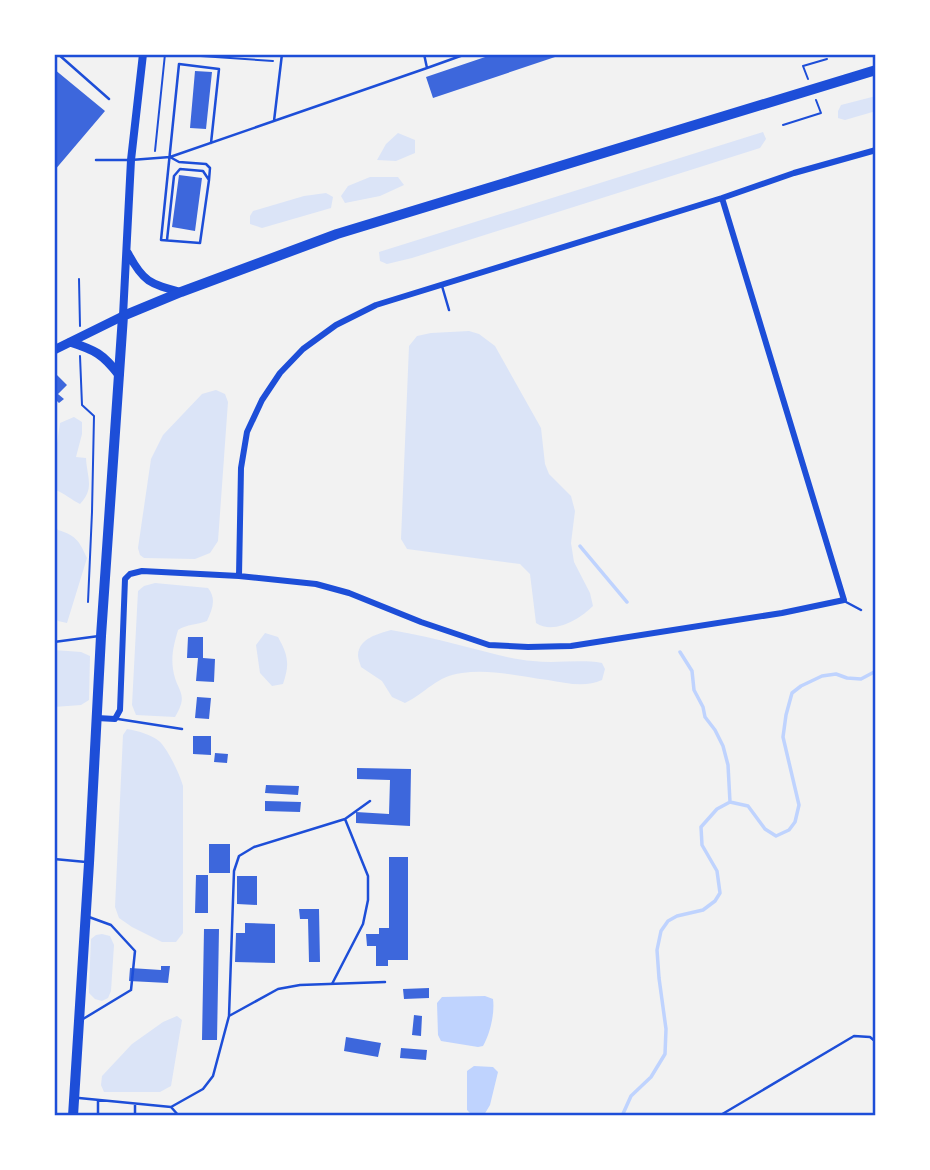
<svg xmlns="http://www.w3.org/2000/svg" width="930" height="1170" font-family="'Playfair Display',serif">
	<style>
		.green { fill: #dbe4f7 }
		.water { fill: #bfd3fe }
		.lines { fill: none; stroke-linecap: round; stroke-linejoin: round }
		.stream { stroke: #bfd3fe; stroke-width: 3.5 }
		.building { fill: #3d67dc }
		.path { stroke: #1d4ed8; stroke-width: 2 }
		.service { stroke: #1d4ed8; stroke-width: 2.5 }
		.minor { stroke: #1d4ed8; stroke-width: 6 }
		.secondary { stroke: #1d4ed8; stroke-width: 8 }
		.primary { stroke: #1d4ed8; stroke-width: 9 }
		.trunk { stroke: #1d4ed8; stroke-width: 10 }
		.neatline { fill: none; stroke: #1d4ed8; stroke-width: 2.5 }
	</style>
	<rect width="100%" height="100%" fill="#f2f2f2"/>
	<!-- green -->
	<path class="green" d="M876 96V111L845 120 838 118V111L841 105Z
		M763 132 766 139 760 148 412 258 387 264 380 261 379 252Z
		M398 133 415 140V153L396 161 377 160 386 144Z
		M370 177H398L404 185 380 196 345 203 341 196 348 186Z
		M326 193 333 197 331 208 262 228 250 224V216L253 211 304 196Z
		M469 331 479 334 495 346 541 428 545 464 549 474 571 496 575 511 571 543 574 562 590 593 593 606C580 619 554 635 536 623L530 574 520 564 407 549 401 539 409 346 417 336 431 333Z
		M216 390 225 394 228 402 218 541 210 553 195 559 144 558 140 555 138 548 151 459 163 435 202 394Z
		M74 417 82 422V434L76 457 86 458C87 478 95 488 80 504 71 500 65 493 55 490L54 488V452L56 450 60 423Z
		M54 524 58 530C77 536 79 541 87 558L67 623 58 621 54 617Z
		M155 583 208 588C217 599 212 610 207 621 197 625 187 624 178 630 174 644 171 655 173 669 176 692 190 692 175 717L136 715 132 705 138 591 144 586Z
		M391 630C414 634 437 639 459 645 484 651 508 659 533 661 556 664 579 659 602 663L605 669 602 680C585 688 566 683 548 680 520 676 490 669 462 673 436 676 426 693 405 703L392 697 382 681 361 667C360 663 358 659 358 655 359 638 378 634 391 630Z
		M265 633 278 637C288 655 290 664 283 684L272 686 260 673 256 645Z
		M54 650 81 652 90 656 89 700 81 705 54 707Z
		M127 729C138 731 150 734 159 741 168 749 180 775 183 786V933L176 942H162L132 927 119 918 115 907 123 735Z
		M102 934 110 936 114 945 111 991 108 998 102 1001 95 999 89 993V986L91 939 96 935Z
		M177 1016 182 1020 171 1086 160 1092H104L101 1085 102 1076 132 1044 163 1022Z"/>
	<!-- water -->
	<path class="water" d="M485 996 493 999C495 1013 490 1034 483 1046L478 1047 441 1041 438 1035 437 1003 442 997Z
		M474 1066 493 1067 498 1072 490 1105 484 1115H472L467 1110V1071Z"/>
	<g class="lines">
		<!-- stream -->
		<path class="stream" d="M580 546 627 602
			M680 652 692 671 694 690 703 707 705 717 715 730 723 746 728 765 730 802
			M622 1116 631 1096 651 1077 665 1054 666 1029 659 978 657 950 661 931 668 921 677 916 703 910 715 901 720 893 717 871 702 845 701 827 717 809 730 802 748 806 765 829 776 836 789 830 795 822 799 805 783 737 786 715 792 693 801 686 822 676 836 674 847 678 861 679 876 671"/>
	</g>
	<!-- building -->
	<path class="building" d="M494 54 561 55 433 98 426 77Z
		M54 69 105 111 54 171Z
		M195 71 212 72 206 129 190 128Z
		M179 175 202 178 195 231 172 227Z
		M56 374 67 385 58 394 64 399 59 403 54 398V376Z
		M188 637H203V658L215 659 214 682 196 681 198 658H187Z
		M197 697 211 698 209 719 195 718Z
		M193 736H211V755L193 754Z
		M215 753 228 754 227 763 214 762Z
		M357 768 411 769 410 826 356 823V812L389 814 390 780 357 779Z
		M266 785 299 786 298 795 265 793Z
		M265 801 301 802 300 812 265 811Z
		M209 844H230V873H209Z
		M389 857H408V960H388V966H376V946H367L366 934H379V928H389Z
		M196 875H208V913H195Z
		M237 876H257V905L237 904Z
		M299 909H319L320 962H309L308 919H300Z
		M245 923 275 924V963L235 962 236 933H245Z
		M204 929H219L217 1040H202Z
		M161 966H170L168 983 129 981 130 968 161 970Z
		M429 988V998L404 999 403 989Z
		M414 1015 422 1016 421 1036 412 1035Z
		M346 1037 381 1043 378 1057 344 1051Z
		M401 1048 427 1050 426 1060 400 1058Z"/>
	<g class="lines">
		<!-- path -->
		<path class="path" d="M171 54 273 61
			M808 79 803 66 827 59
			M783 125 821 113 816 100
			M155 151 165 54
			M79 279 80 326
			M80 356 82 405 94 416 92 512 88 602"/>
		<!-- service -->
		<path class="service" d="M58 54 109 99
			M427 68 466 54
			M274 121 282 54
			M170 157 179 162 206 164 210 168 209 180
			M96 160H131L170 157 427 68 424 54
			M167 240 174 176 180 169 203 171 209 180 200 243 161 240 179 64 219 69 211 143
			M442 286 449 310
			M846 602 861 610
			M54 642 99 636
			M118 719 182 729
			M54 859 86 862
			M332 984 363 924 368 900V876L345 819
			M229 1016 234 871 239 856 254 847 345 819 370 801
			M83 1019 131 990 135 951 111 925 89 917
			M79 1098 171 1107 203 1089 213 1076 229 1016 278 989 300 985 385 982
			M171 1107 179 1116
			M98 1116V1100
			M135 1116V1104
			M719 1116 854 1036 870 1037 876 1042"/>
		<!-- minor -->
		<path class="minor" d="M239 576 316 584 349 593 421 622 489 645 528 647 571 646 782 613 844 600 722 198
			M97 718 115 719 120 710 125 579 130 574 142 571 239 576 241 468 247 432 262 400 280 373 303 349 336 325 376 305 722 198 794 173 876 150"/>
		<!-- secondary -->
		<path class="secondary" d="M128 253C143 282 150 284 181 292
			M123 316 131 160 143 54"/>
		<!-- primary -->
		<path class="primary" d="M70 342C95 350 103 354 119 375
			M54 350 123 316"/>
		<!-- trunk -->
		<path class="trunk" d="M73 1116 89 863 101 636 123 316 181 292 337 234 876 70"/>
	</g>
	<!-- border -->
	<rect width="930" height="1170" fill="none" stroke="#ffffff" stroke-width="112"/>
	<rect x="56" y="56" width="818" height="1058" class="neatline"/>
</svg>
